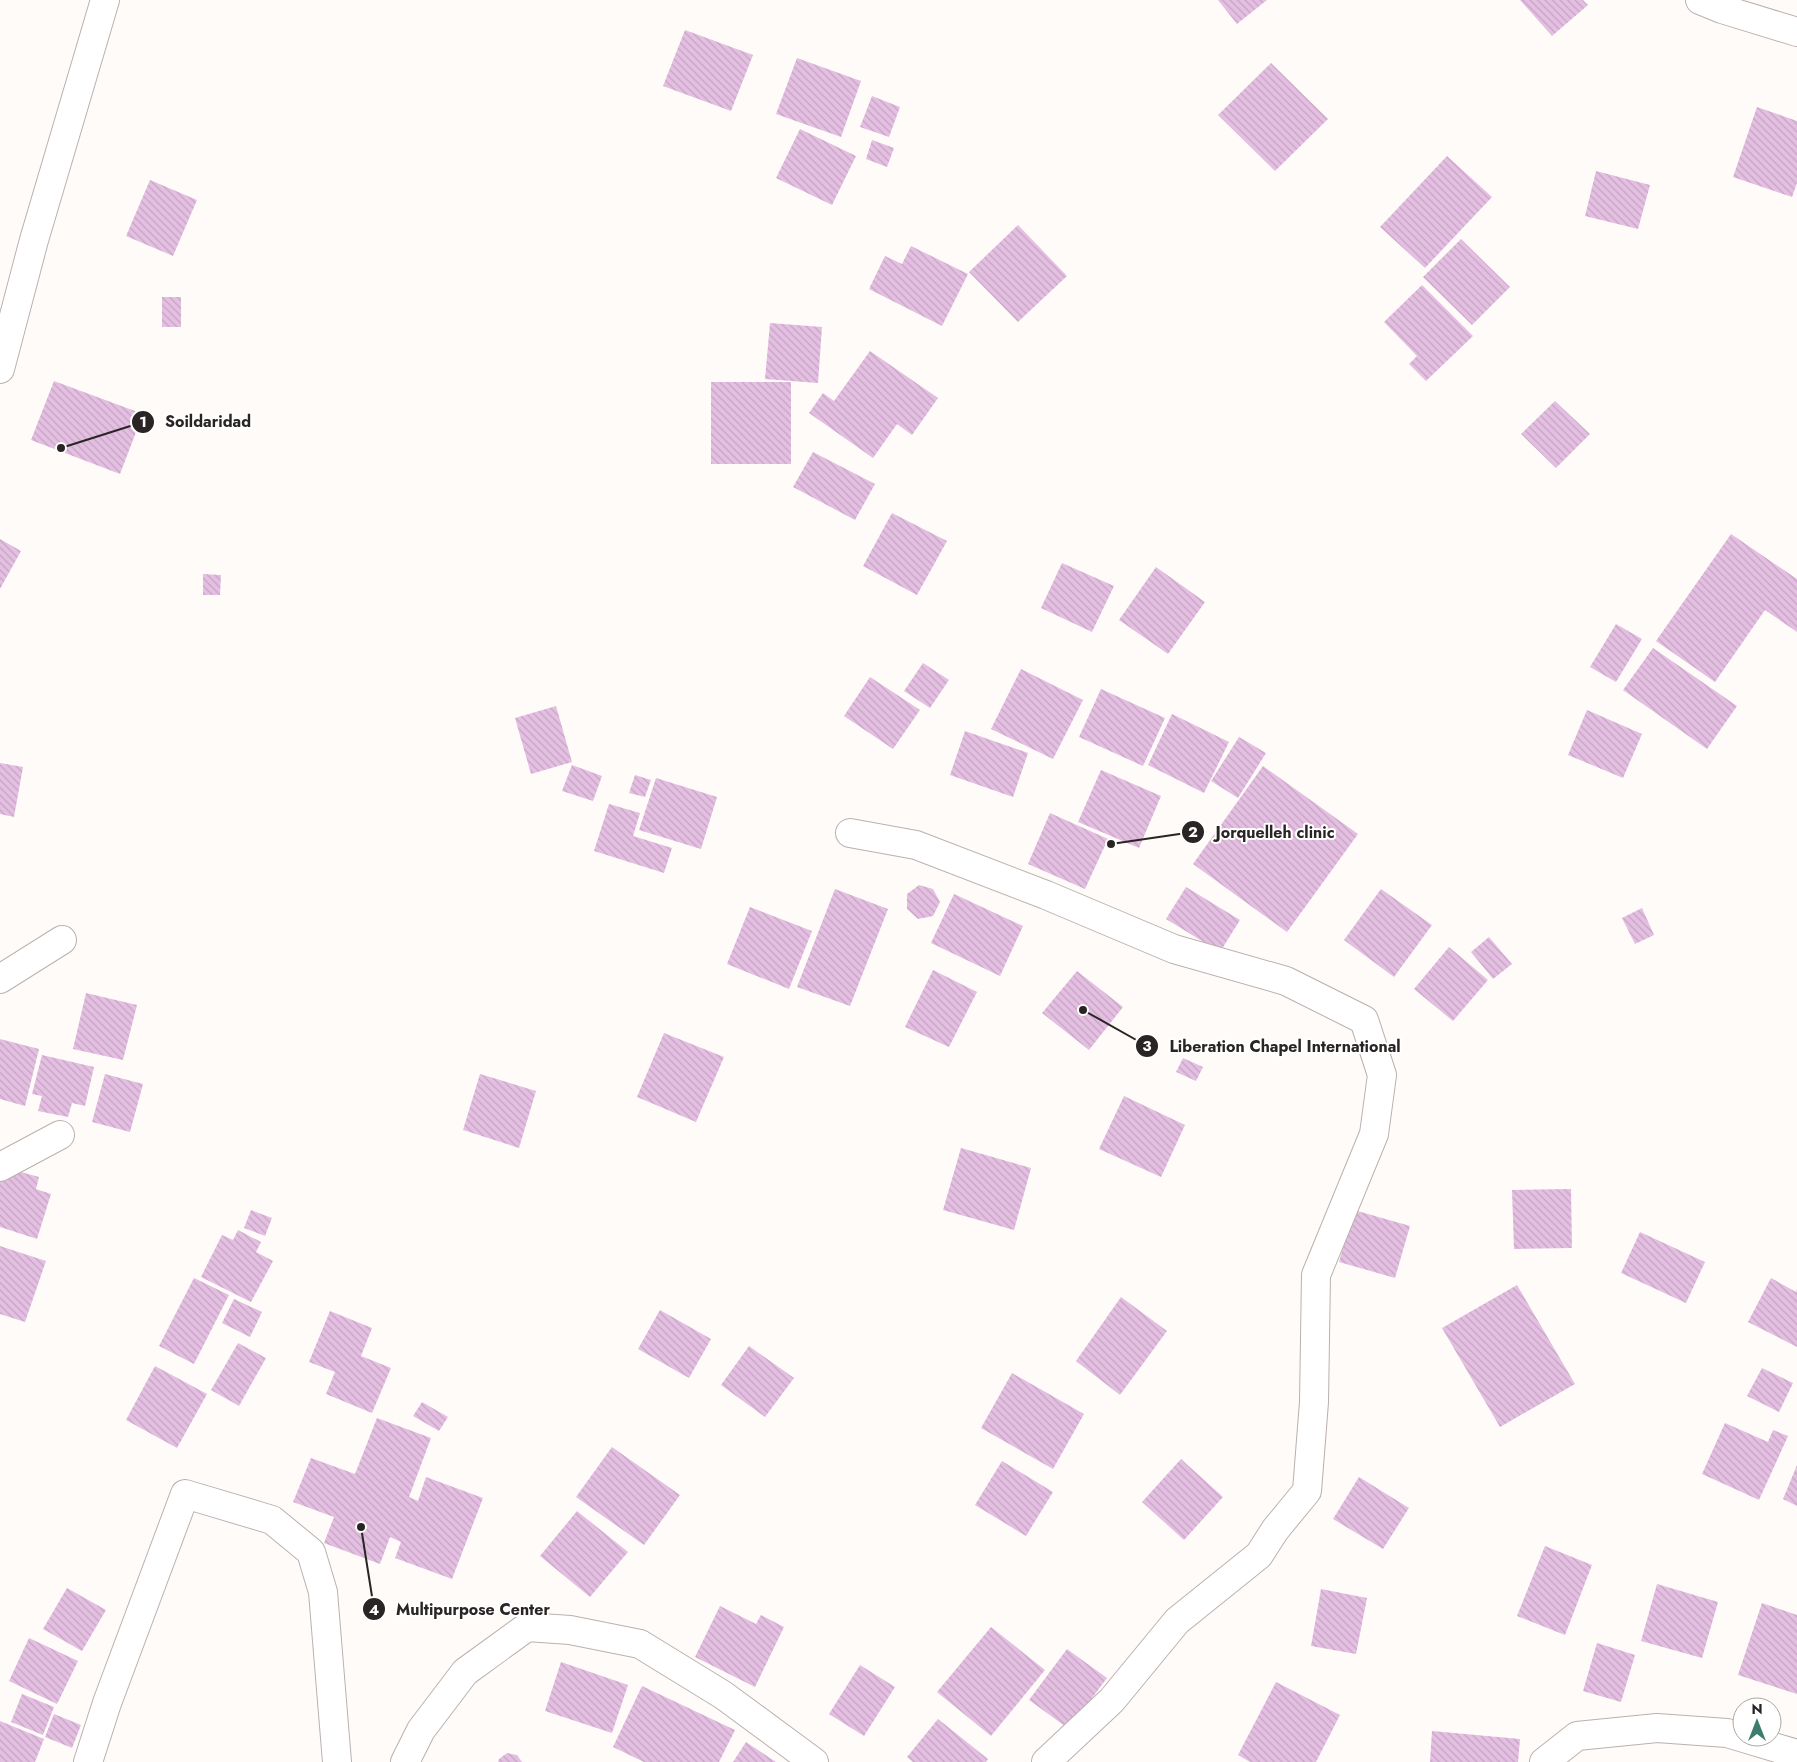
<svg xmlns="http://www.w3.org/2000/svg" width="1797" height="1762" font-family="Jost,sans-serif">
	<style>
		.building { fill: url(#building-back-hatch) }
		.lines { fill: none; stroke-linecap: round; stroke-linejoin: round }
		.minor-casing { stroke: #bab1ae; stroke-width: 30 }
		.minor { stroke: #fff; stroke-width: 28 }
		.leader { fill: none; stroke: #292524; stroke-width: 2 }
		.callout-dot { fill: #292524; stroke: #fff; stroke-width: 2 }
		.mark-label { font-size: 15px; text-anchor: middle; font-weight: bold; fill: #fff }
		.callout-label { font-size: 16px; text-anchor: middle; font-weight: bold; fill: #292524; stroke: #fff; stroke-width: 4; stroke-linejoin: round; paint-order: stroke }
	</style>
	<defs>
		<pattern id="building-back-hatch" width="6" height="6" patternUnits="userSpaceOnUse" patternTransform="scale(1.25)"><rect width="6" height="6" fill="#e4bfe2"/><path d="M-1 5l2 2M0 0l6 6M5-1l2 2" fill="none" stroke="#c4a4c2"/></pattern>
	</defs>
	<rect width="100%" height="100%" fill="#fffbf9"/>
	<!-- building -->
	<path class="building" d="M1218 0H1267L1237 24Z
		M1520 0H1583L1588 5 1552 36Z
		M685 30 753 55 731 111 663 86Z
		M797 58 861 81 841 137 776 114Z
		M1271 63 1328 119 1275 171 1218 115Z
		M872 96 900 107 889 137 860 127Z
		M1757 107 1797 121V183L1792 197 1733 177Z
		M800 129 856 156 832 205 776 178Z
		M872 140 894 148 887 167 866 159Z
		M1447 156 1492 197 1425 268 1380 227Z
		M1596 171 1650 185 1638 229 1585 216Z
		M150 180 197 200 173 256 126 236Z
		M1018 225 1067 276 1018 322 969 272Z
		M1461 239 1510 287 1472 325 1423 277Z
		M911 246 968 274 942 326 869 289 885 256 902 264Z
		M1422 285 1473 336 1426 381 1409 364 1417 356 1384 322Z
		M162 297H181V327H162Z
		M770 323 822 327 818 383 765 379Z
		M870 351 938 398 912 435 897 424 873 458 809 413 823 393 834 401Z
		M54 381 143 414 120 474 31 440Z
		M711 382H791V464H711Z
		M1555 401 1590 434 1556 468 1521 434Z
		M813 452 875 484 855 520 793 487Z
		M892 513 947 541 917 595 863 566Z
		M1731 534 1797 579V632L1765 610 1715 682 1656 641Z
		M0 539 21 551 0 589Z
		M1062 563 1114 586 1092 632 1041 608Z
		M1156 567 1205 602 1168 654 1119 620Z
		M203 574 221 575 220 595H203Z
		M1616 624 1642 639 1616 682 1590 667Z
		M1653 648 1737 706 1707 749 1623 690Z
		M923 663 949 680 930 708 904 691Z
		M1021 669 1083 700 1053 759 991 729Z
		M870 677 920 710 893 749 844 716Z
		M1101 689 1165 718 1143 766 1079 737Z
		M556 706 572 762 531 774 515 718Z
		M1587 710 1642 734 1623 778 1568 755Z
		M1172 714 1229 742 1204 793 1148 765Z
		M965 731 1028 753 1013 797 950 775Z
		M1239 737 1266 753 1238 798 1211 781Z
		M0 763 23 767 14 817 0 814Z
		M572 765 602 776 593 801 562 791Z
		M1263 766 1358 834 1287 932 1193 864Z
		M1101 770 1161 796 1139 848 1078 822Z
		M635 775 651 780 645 797 629 793Z
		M656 778 717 797 701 849 639 830Z
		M609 804 640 813 633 836 672 848 664 873 594 851Z
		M1050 813 1108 839 1085 889 1028 864Z
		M919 885 933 889 940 902 933 916 918 919 907 909V894Z
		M1186 887 1240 920 1220 952 1166 919Z
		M835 889 888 909 850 1006 797 987Z
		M1381 889 1432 925 1394 977 1344 940Z
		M954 894 1023 926 1000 976 931 943Z
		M750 907 812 931 789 989 727 964Z
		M1642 908 1654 935 1635 944 1622 918Z
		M1489 937 1512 964 1493 979 1471 952Z
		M1449 947 1488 980 1453 1021 1414 989Z
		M933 970 977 992 949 1047 905 1027Z
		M1077 971 1123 1007 1089 1050 1042 1013Z
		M86 993 137 1005 123 1060 73 1049Z
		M664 1033 724 1057 696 1122 637 1097Z
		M0 1039 39 1049 25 1106 0 1099Z
		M42 1055 94 1067 85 1106 72 1103 68 1117 38 1111 42 1096 32 1094Z
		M1183 1058 1203 1067 1196 1081 1176 1072Z
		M105 1074 143 1084 130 1132 92 1122Z
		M480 1074 536 1091 519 1148 463 1130Z
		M1124 1096 1185 1125 1161 1177 1099 1149Z
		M961 1148 1031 1168 1014 1230 943 1210Z
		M10 1169 39 1177 36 1189 51 1194 37 1239 0 1227V1179L6 1181Z
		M1571 1189 1572 1248 1514 1249 1512 1190Z
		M251 1210 272 1218 265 1236 244 1228Z
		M1354 1210 1410 1226 1395 1278 1339 1262Z
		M238 1230 261 1242 256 1252 273 1261 251 1302 201 1277 222 1235 233 1240Z
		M1640 1232 1705 1262 1686 1303 1621 1273Z
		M0 1246 46 1261 25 1322 0 1314Z
		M194 1278 229 1295 194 1364 159 1346Z
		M1771 1278 1796 1292 1797 1289V1347L1748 1322Z
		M1517 1285 1575 1384 1500 1427 1442 1328Z
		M1121 1297 1167 1331 1120 1395 1076 1361Z
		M234 1299 262 1312 250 1337 222 1323Z
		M660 1310 711 1339 689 1378 638 1349Z
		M330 1311 372 1328 361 1356 391 1368 372 1413 326 1394 335 1372 309 1362Z
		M238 1343 266 1358 239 1406 211 1390Z
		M749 1346 794 1378 765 1417 721 1385Z
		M155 1366 207 1394 177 1448 126 1420Z
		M1762 1368 1793 1383 1779 1412 1747 1396Z
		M1012 1373 1084 1414 1053 1469 981 1428Z
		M422 1402 448 1417 439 1431 413 1416Z
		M377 1418 431 1438 409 1497 418 1501 426 1477 483 1498 452 1579 395 1558 401 1542 390 1537 380 1564 324 1543 334 1517 293 1502 311 1458 355 1474Z
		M1725 1423 1768 1442 1773 1430 1788 1436 1759 1500 1702 1474Z
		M612 1447 680 1495 644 1545 576 1497Z
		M1181 1459 1223 1497 1184 1540 1142 1502Z
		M1002 1461 1053 1492 1026 1536 975 1505Z
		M1797 1465V1506L1783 1499Z
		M1359 1477 1409 1508 1383 1549 1333 1519Z
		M577 1511 628 1552 590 1597 540 1556Z
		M1545 1546 1592 1565 1565 1635 1517 1616Z
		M1657 1584 1718 1602 1702 1658 1641 1641Z
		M67 1588 106 1610 82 1651 43 1629Z
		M1321 1589 1367 1598 1356 1654 1311 1646Z
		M1762 1603 1797 1615V1694L1738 1675Z
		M720 1606 756 1624 761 1615 784 1627 755 1687 695 1657Z
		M991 1627 1045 1670 991 1736 937 1692Z
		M29 1638 78 1661 57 1704 9 1681Z
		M1597 1643 1635 1655 1621 1702 1583 1691Z
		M1067 1649 1107 1678 1069 1729 1029 1700Z
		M561 1662 628 1685 612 1733 545 1711Z
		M860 1665 895 1687 864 1736 829 1714Z
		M1276 1682 1340 1715 1316 1762H1250L1238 1755Z
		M642 1686 735 1730 719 1762H644L613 1747Z
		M22 1694 54 1707 43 1735 11 1722Z
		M54 1714 81 1725 72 1748 45 1737Z
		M938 1719 988 1759 986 1762H913L907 1757Z
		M0 1721 44 1739 35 1762H0Z
		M1432 1731 1520 1739 1518 1762H1430Z
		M746 1742 776 1762H733Z
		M507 1753 517 1755 522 1762H498L499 1759Z"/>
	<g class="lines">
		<defs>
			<path id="minor" d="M1700 0 1722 9 1797 32
				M0 369 34 240 105 0
				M850 833 916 845 1046 895 1174 949 1286 981 1364 1020 1382 1075 1374 1134 1316 1275 1314 1402 1307 1491 1275 1530 1259 1555 1177 1621 1112 1700 1046 1762
				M0 979 62 940
				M0 1167 60 1135
				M88 1762 107 1703 185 1494 272 1520 311 1552 323 1592 337 1762
				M405 1762 421 1730 465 1672 527 1627 570 1630 640 1644 723 1695 814 1762
				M1544 1762 1577 1736 1657 1728 1727 1733 1797 1754"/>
		</defs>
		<!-- minor casing -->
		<use href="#minor" class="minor-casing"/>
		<!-- minor -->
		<use href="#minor" class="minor"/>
	</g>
	<!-- callouts -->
	<path class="leader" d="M61 448L143 422M1111 844L1193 832M1083 1010L1147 1046M361 1527L374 1609"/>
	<g class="callout-dot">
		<circle cx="61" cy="448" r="5"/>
		<circle cx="1111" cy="844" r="5"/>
		<circle cx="1083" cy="1010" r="5"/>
		<circle cx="361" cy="1527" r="5"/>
		<circle cx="143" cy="422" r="12"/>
		<circle cx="1193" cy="832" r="12"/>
		<circle cx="1147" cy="1046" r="12"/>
		<circle cx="374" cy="1609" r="12"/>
	</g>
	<g class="mark-label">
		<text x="143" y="427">1</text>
		<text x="1193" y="837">2</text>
		<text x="1147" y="1051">3</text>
		<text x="374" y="1615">4</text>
	</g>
	<g class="callout-label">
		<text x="208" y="427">Soildaridad</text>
		<text x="1275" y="838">Jorquelleh clinic</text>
		<text x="1285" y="1052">Liberation Chapel International</text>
		<text x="473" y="1615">Multipurpose Center</text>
	</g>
	<!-- north arrow -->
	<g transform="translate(1757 1722)"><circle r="24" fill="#ffffff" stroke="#a9a8a7"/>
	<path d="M0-4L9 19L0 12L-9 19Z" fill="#3c7d6d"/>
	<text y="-8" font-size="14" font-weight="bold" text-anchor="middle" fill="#292524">N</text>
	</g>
</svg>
